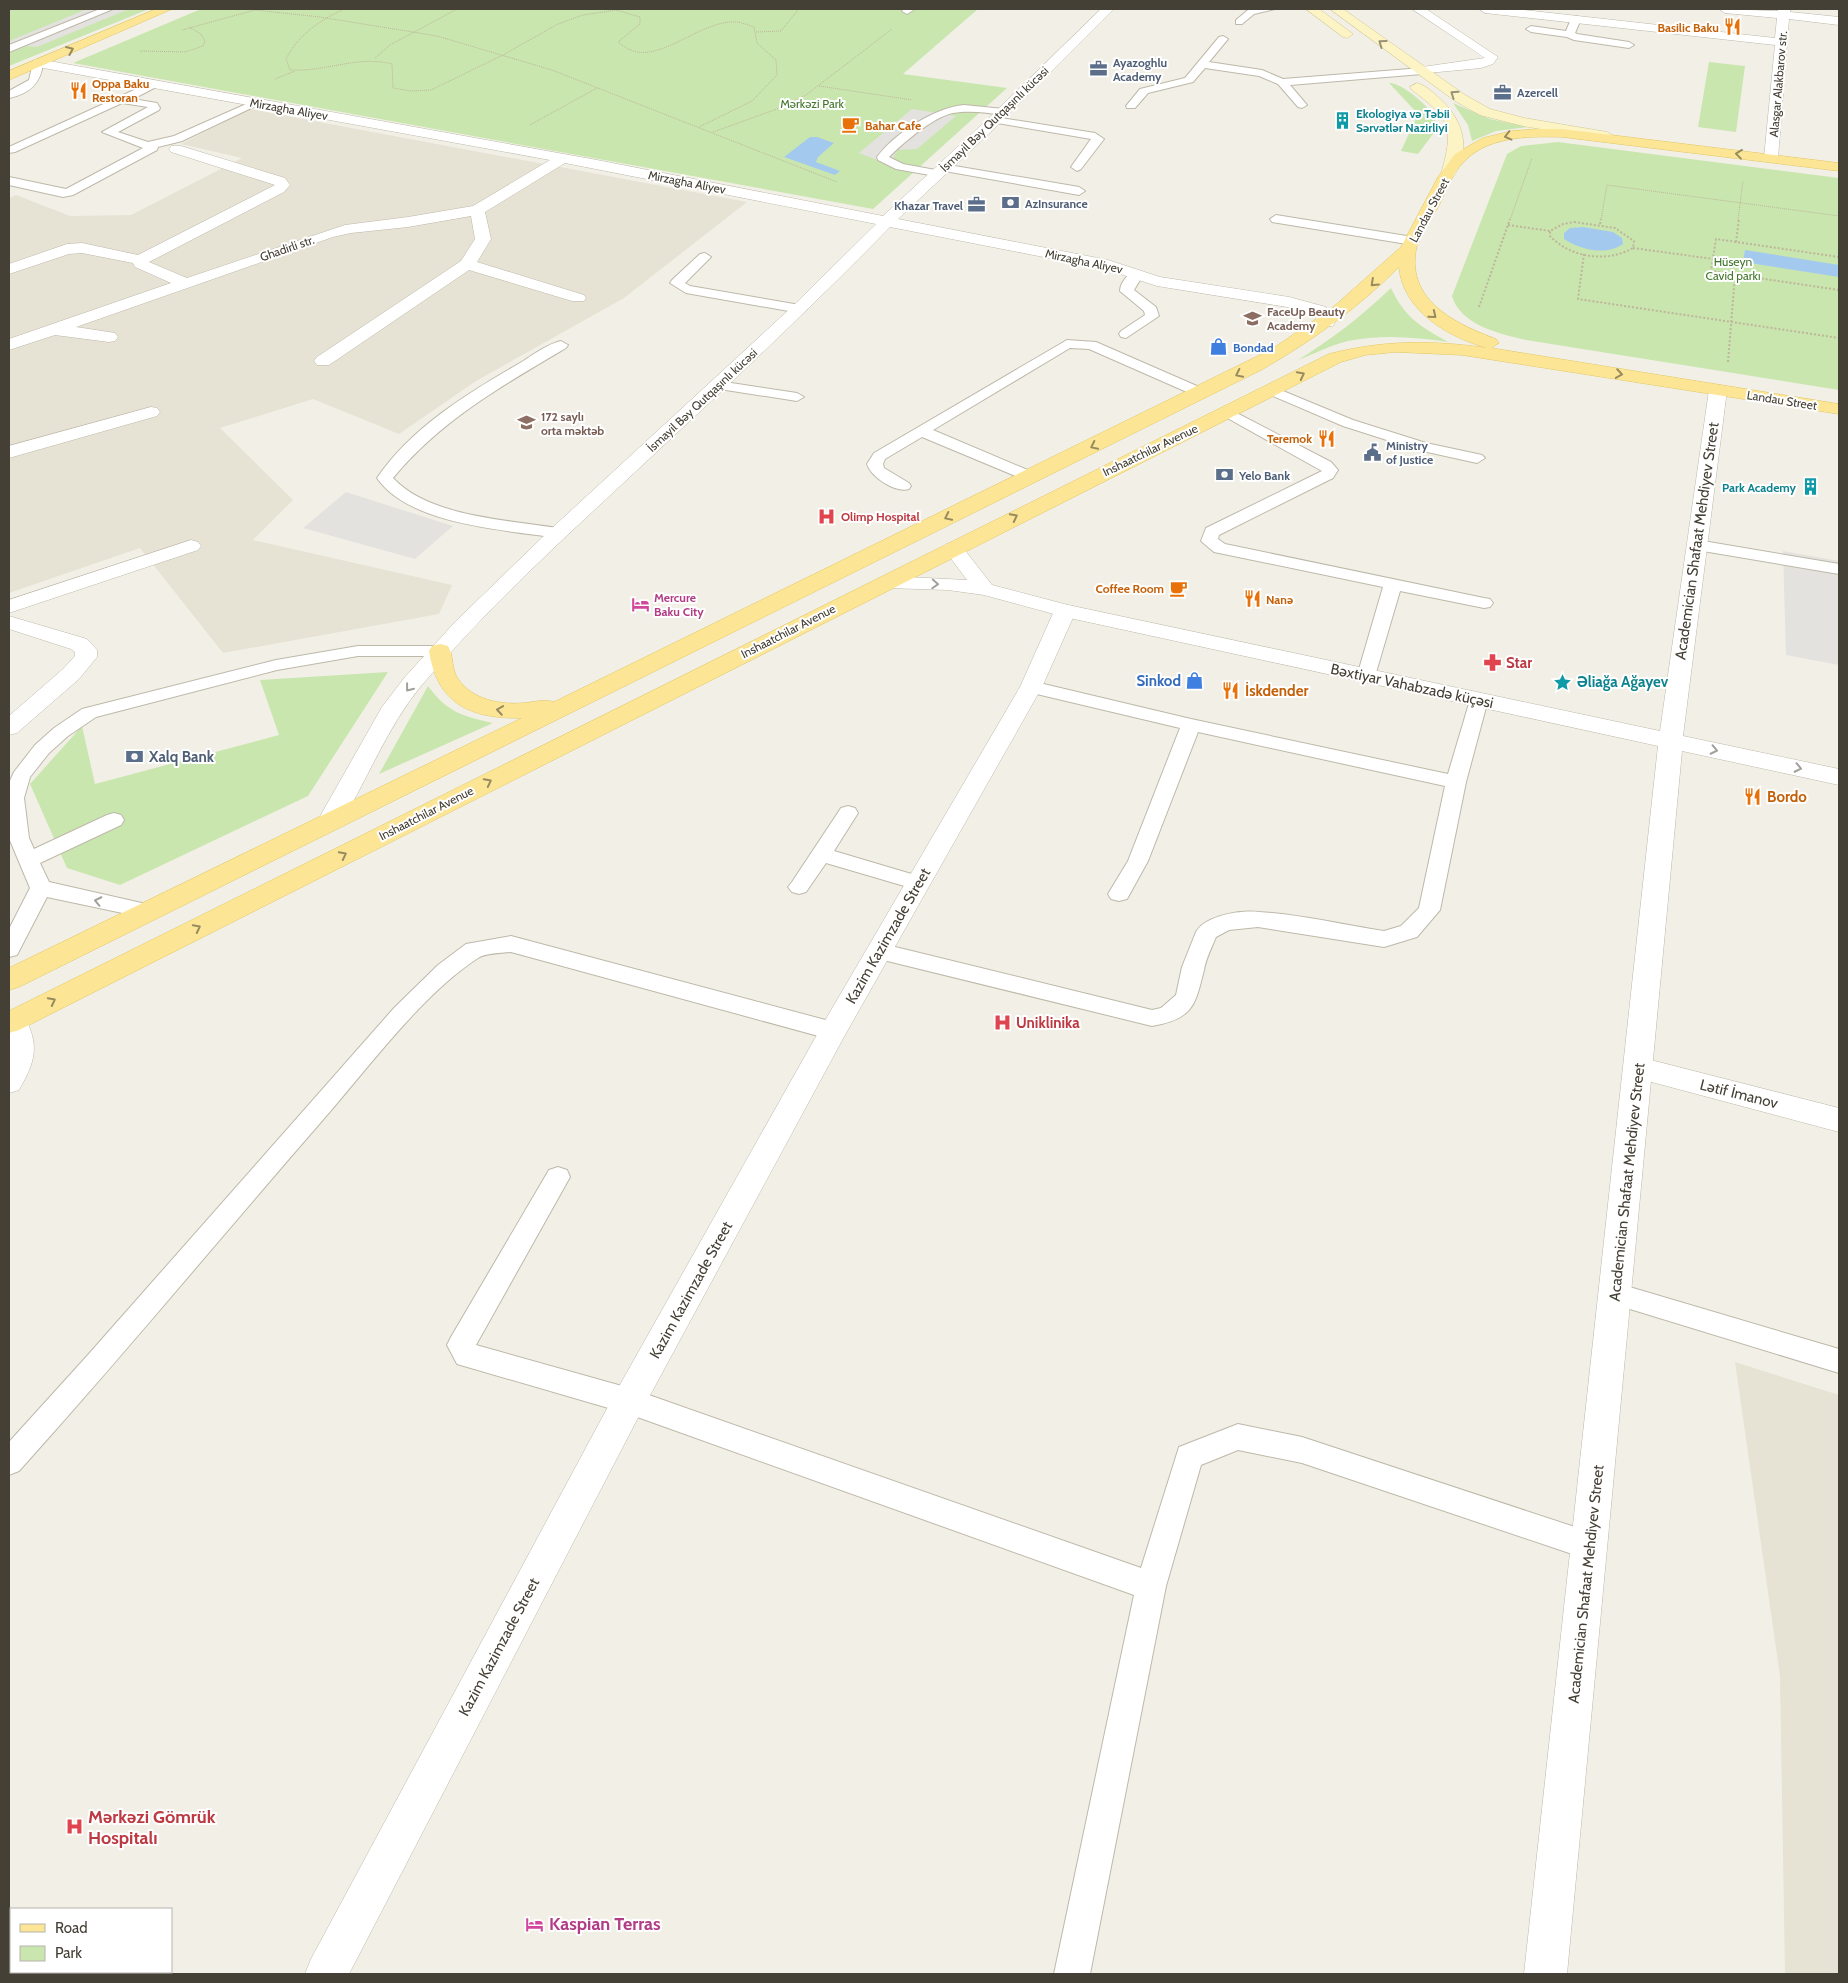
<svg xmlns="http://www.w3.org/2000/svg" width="1848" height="1983" font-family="Cabin,sans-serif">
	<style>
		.residential { fill: #e6e2d4 }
		.green { fill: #c9e6af }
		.parking { fill: #e3e2de }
		.water { fill: #a3caee }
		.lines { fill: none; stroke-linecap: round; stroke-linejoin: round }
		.service-casing { stroke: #beb8a9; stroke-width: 2 }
		.minor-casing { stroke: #beb8a9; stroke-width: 1 }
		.tertiary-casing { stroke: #beb8a9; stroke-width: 1 }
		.secondary-casing { stroke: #d2c696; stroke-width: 1 }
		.primary-casing { stroke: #e1c565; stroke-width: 1 }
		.path-far1 { stroke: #bfb59a; stroke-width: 1; stroke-dasharray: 1 1; stroke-linecap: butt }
		.path { stroke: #bfb59a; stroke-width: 2; stroke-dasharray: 2 2; stroke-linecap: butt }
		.service { fill: #fff; fill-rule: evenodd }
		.minor { fill: #fff; fill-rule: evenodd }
		.tertiary { fill: #fff; fill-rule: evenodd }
		.secondary { fill: #fdf4c5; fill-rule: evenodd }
		.primary { fill: #fce695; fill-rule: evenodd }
		.oneway { stroke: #989176 }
		.oneway2 { stroke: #978b60 }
		.oneway3 { stroke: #a2a09a }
		.labels { text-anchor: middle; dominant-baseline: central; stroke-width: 4; stroke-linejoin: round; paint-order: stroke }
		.far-food-label { font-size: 12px; font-weight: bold; fill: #c56008; stroke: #fff; text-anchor: end }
		.far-service-label { font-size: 12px; font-weight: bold; fill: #4e5e75; stroke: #fff; text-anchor: start }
		.far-street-label { font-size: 12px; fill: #454035; stroke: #fff }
		.far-park-label { font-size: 12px; fill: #41752a; stroke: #fff }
		.far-culture-label { font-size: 12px; font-weight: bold; fill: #0d838f; stroke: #fff; text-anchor: start }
		.far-education-label { font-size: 12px; font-weight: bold; fill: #785e54; stroke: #fff; text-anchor: start }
		.far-shop-label { font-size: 12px; font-weight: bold; fill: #366cbe; stroke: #fff; text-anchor: start }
		.far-health-label { font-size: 12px; font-weight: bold; fill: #be3a42; stroke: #fff; text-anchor: start }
		.far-hotel-label { font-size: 12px; font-weight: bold; fill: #b23c85; stroke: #fff; text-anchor: start }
		.street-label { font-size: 15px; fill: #454035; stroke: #fff }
		.health-label { font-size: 15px; font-weight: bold; fill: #be3a42; stroke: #fff; text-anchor: start }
		.shop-label { font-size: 15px; font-weight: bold; fill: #366cbe; stroke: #fff; text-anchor: end }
		.culture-label { font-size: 15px; font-weight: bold; fill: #0d838f; stroke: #fff; text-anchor: start }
		.food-label { font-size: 15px; font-weight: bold; fill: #c56008; stroke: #fff; text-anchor: start }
		.service-label { font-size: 15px; font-weight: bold; fill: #4e5e75; stroke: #fff; text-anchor: start }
		.near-health-label { font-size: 18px; font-weight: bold; fill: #be3a42; stroke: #fff; text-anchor: start }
		.near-hotel-label { font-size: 18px; font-weight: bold; fill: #b23c85; stroke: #fff; text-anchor: start }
	</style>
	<rect width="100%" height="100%" fill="#f2f0e6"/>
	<!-- residential -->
	<path class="residential" d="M250 109 747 202 624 298 476 381 399 434 313 399 220 428 293 500 253 540 452 585 439 614 223 653 140 548 9 593V198L16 195 70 216 131 215 242 158 181 144Z
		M1735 1362 1839 1395V1974H1785L1780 1676Z"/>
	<!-- green -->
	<path class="green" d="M9 9H149L9 66Z
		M201 9H978L903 74 1007 88 873 209 73 63Z
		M1709 62 1745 66 1736 132 1698 127Z
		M1389 83C1401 82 1429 106 1434 117 1436 120 1435 126 1436 130L1418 154 1401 151 1418 114Z
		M1453 103 1490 119 1529 127 1496 131 1472 141 1468 125Z
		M1558 142 1839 178V390L1526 340C1500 334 1460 325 1452 296L1507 154 1521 146Z
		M1391 288C1405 318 1420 326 1448 342 1415 337 1382 334 1348 341 1331 345 1314 354 1298 360 1332 339 1362 316 1391 288Z
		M388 672 308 796 120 885 67 868 30 784 82 726 95 784 279 735 260 680Z
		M428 686C447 712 462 716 493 723L379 774Z"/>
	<!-- parking -->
	<path class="parking" d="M87 9H129L37 47 27 46 9 53V41Z
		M912 109 956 116 917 149 898 150 893 158 899 162 893 166 859 153Z
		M346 492 453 526 415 559 303 528Z
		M1783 551 1839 561V665L1786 655Z"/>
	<!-- water -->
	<path class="water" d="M810 137H817L834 143 818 157 816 162 840 171 835 175 784 157Z
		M1583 227 1613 232 1622 238 1623 244C1606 256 1581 250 1564 239V233L1570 228Z
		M1745 250 1839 265V277L1743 262Z"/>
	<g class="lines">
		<defs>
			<path id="service" d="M100 9H113L9 52V45Z
				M904 9H915L907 14 902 11Z
				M1253 9H1275L1254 14 1242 24H1236V20L1248 10Z
				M1576 16 1581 19 1575 33 1577 34 1629 42 1634 45 1629 48 1574 40 1567 37 1531 32 1526 29 1531 26 1566 31 1571 19Z
				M1223 36 1228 39 1209 62 1262 70 1283 79 1422 68 1427 71 1422 74 1290 85 1307 105 1302 108 1298 107 1278 84 1259 76 1205 68 1193 82 1148 93 1135 108H1127L1126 106 1140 89 1185 78 1219 37Z
				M38 60 43 63C41 84 29 94 9 98V91L29 80 33 63Z
				M154 81 158 82V86L133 99 157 103 160 108 159 110 118 132 148 142 174 136 253 101H261L262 103 182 141 158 147 157 150 73 195 63 197 9 185V177L66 189 143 148 102 132 148 107 122 103 15 152 9 153V147Z
				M964 105 1004 109 1010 112 1004 115C988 113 970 110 953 113 933 117 903 143 889 157L903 164 941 171V177L896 169 878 160 877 157C895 133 934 108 964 105Z
				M995 117 1095 133 1104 139 1081 169 1077 171 1071 167 1091 139 991 122V118Z
				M943 164 1079 187 1085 191 1079 195 939 170 937 168Z
				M1276 215 1413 237 1419 241 1413 245 1272 222 1270 219Z
				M705 253 711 257 685 283 690 286 800 305 807 309 800 313 686 293 670 283 672 280 700 254Z
				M1136 271 1143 275 1134 290 1156 307 1159 316 1126 338 1121 337 1119 334 1121 331 1145 315 1144 311 1120 291C1120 283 1128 273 1136 271Z
				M1067 340 1096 342 1206 390 1208 393 1206 396H1196L1089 349 1070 348 933 430 1037 474 1039 477 1037 480H1025L922 437 885 459 883 464 884 468 909 483 911 486 909 489C895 493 871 477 867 464L874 453Z
				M561 341 568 345 566 348C503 385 440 421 393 478 429 517 508 520 558 528L564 529 566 533 564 537 558 538C506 530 409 525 377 478 412 427 468 393 520 363 533 355 547 344 561 341Z
				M718 381 797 393 804 397 797 401 713 388 711 385Z
				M1271 386 1353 420 1426 443 1482 455 1485 458 1477 463 1418 450 1343 426 1266 393 1264 390 1266 387Z
				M1227 408 1331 462 1338 470 1333 478 1219 535 1218 539 1225 544 1484 598 1490 599 1493 603 1490 607 1484 608 1400 591 1375 676 1373 680H1359L1357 676 1383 587 1214 552 1201 541 1206 528 1322 471 1222 415 1220 412Z
				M1697 540 1839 564V574L1691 549 1689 545 1691 541Z
				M358 646H440L446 647 449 651 446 655 440 656H358L277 670 96 717 68 736 49 753 30 777 24 798 29 838 34 849 107 815 114 813 121 815 124 820 121 825 40 863 49 882 146 904 154 906 157 911 154 916 146 918 47 897 17 955 9 957V929L30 888 9 838V783L14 772 35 745 54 728 82 709 276 660Z
				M1031 681 1191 719 1448 774 1470 700 1472 696H1486L1488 700 1466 782 1440 910 1417 937 1384 947 1258 927 1229 930 1216 937C1212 947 1206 958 1204 970 1195 1006 1193 1019 1152 1026L871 957 868 951 871 945 879 943 1152 1010 1161 1008 1176 995 1182 967 1196 932C1206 915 1241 910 1259 912 1301 914 1343 925 1384 931L1401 926 1419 908 1445 786 1198 732 1148 861 1127 899 1119 901 1111 899 1108 894 1128 861 1180 728 1024 691 1022 687 1024 683Z
				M848 806 855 808 858 813 834 851 925 878 929 883 925 888 918 890 826 863 806 892 799 894 792 892 788 887 792 882 841 808Z
				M511 936 833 1022 841 1025 845 1031 841 1037 833 1040 511 952C501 953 486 953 478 958 421 995 366 1071 321 1122 220 1238 122 1357 19 1471L9 1475V1442L87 1356 394 1008 438 965 466 944Z
				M558 1167 567 1170 570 1177 476 1345 629 1388 1141 1568 1179 1447 1238 1424 1302 1437 1590 1532 1601 1536 1605 1546 1601 1556 1590 1560 1302 1463 1238 1450 1201 1465 1166 1586 1090 1974H1054L1134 1595 629 1414 457 1364 447 1345 451 1337 549 1170Z
				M1616 1283 1839 1349V1373L1607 1302 1603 1294 1607 1286Z"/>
			<path id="minor" d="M1101 9H1114L1000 123 898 219 1108 260 1160 277 1289 297 1326 307 1334 316 1335 322 1333 326H1321L1314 315 1287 307 1157 286 1105 269 890 227C807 312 720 393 633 474 560 542 485 610 421 686 387 727 368 779 340 824L331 826 322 824 319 818 382 707 405 677 456 621 551 529 794 305 876 224 565 163 485 212 491 239 477 262 584 295 586 298 584 301H572L469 270 329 365H317L314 361 317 357 461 261 475 239 471 216 408 227 351 233 333 237 76 327 115 333 118 337 115 341 109 342 55 335 9 350V339L171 283 135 267 133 263 82 253 69 254 9 274V264L67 244 82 243 138 255 275 185 171 152 169 149 171 146H181L285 178 290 185 284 192 149 262 187 278 345 225 408 217 473 206 550 160 38 67 34 66 32 63 34 60 38 59 597 160 883 216 990 117Z
				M1412 9H1426L1498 57 1493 64 1481 68 1417 74 1416 71 1417 68 1422 67 1485 58Z
				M1479 9H1515L1775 38 1777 18 1725 13 1719 9 1778 11V9H1790V12L1839 17V25L1789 19 1778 158 1771 162 1764 158 1775 45 1485 13Z
				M151 407 157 408 160 412 157 416 9 458V446Z
				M191 540 198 542 201 546 198 550 9 613V600Z
				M1065 605 1073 606 1076 611 1042 687 845 1035 641 1412 349 1974H305L311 1959 617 1390 823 1024 1020 687 1054 611 1057 606Z
				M9 616 87 639 97 650V657L79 679 17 733 9 735V716L63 669 75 656V652L71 649 9 629Z
				M13 1011 23 1014C40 1045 36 1060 19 1090L9 1093V1012Z
				M1639 1057 1839 1108V1132L1629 1076 1625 1068 1629 1060Z"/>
			<path id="tertiary" d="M1718 385 1724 386 1727 390 1683 736 1839 769V785L1682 751 1567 1974H1524L1658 746 1065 617 984 595 948 590 887 588 880 586 877 582 880 578 887 576 967 580 943 548 946 544 953 542 960 544 992 585 1068 605 1660 731 1709 390 1712 386Z"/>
			<path id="secondary" d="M1306 9H1319L1353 34 1347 38 1343 37Z
				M1330 9H1343L1465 95 1490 109 1524 118 1607 132 1614 136 1607 140 1523 126 1480 115 1455 101Z
				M1417 83C1425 85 1431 91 1437 96 1462 117 1473 148 1453 177H1443L1441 174C1454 128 1451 119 1412 90L1410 87Z"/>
			<path id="primary" d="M156 9H172L9 80V71Z
				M1538 129H1562L1839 163V171L1562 137C1527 136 1484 136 1460 166 1449 179 1445 195 1437 209 1429 222 1418 235 1416 250 1407 301 1456 324 1496 339L1499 343 1491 348 1839 404V414L1462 355 1396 352 1365 355 1341 362 19 1030 9 1033V1011L1329 354C1384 340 1431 340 1487 348 1448 337 1403 311 1399 267 1358 308 1313 340 1263 369L19 987 9 990V968L522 718C471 719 437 704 429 651L432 646 440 644 448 646C454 656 451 669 458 679 473 700 500 705 524 703 534 702 544 699 554 702L1272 349 1331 309 1401 247 1438 177 1455 154 1483 138 1512 131Z"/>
		</defs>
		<!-- service casing -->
		<use href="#service" class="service-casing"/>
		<!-- minor casing -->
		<use href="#minor" class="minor-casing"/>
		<!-- tertiary casing -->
		<use href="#tertiary" class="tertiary-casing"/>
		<!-- secondary casing -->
		<use href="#secondary" class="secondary-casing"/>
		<!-- primary casing -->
		<use href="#primary" class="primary-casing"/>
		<!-- path-far1 -->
		<path class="path-far1" d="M344 9C319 21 299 34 286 59L290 70C326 72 358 55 392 64L393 88 411 91 431 90 503 55 558 24 583 15 616 10 640 17V24L618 42C622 45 627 49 631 50 660 63 702 20 735 22 741 22 748 25 754 27L757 43 776 60 777 75 752 101 699 127
			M182 30 255 10 320 17 437 36 552 70 837 182
			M756 32 781 31 799 9
			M140 51 185 52 203 46 205 41 201 34 189 27
			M375 58 390 45 457 9
			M275 79 295 71
			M819 86 912 100
			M530 125 597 88
			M713 132 777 109 806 95 892 29
			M1510 220 1532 158
			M1601 220 1607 185 1839 216
			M1738 220 1743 181"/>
		<!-- path -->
		<path class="path" d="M1574 222 1615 228 1634 241 1633 248C1607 263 1571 258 1550 236V231L1563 224Z
			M1600 224 1601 219
			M1508 225 1550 231
			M1736 242 1739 219
			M1633 248 1713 259
			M1584 254 1578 299 1839 338
			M1839 257 1716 239 1711 271 1839 290
			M1479 307 1510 219
			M1728 362 1735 275"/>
		<!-- service -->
		<use href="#service" class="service"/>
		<!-- minor -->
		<use href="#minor" class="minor"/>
		<!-- tertiary -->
		<use href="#tertiary" class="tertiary"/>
		<!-- secondary -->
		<use href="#secondary" class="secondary"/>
		<!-- primary -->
		<use href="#primary" class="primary"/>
	</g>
	<!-- one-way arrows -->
	<defs><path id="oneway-chevron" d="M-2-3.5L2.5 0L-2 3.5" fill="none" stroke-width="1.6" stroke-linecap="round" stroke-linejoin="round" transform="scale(1.25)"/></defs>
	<g class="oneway">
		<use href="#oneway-chevron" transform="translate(1382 43) rotate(-144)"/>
		<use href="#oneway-chevron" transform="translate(1454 94) rotate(-145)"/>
	</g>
	<g class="oneway2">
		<use href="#oneway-chevron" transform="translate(70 50) rotate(-23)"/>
		<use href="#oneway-chevron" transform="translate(1508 136) rotate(166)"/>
		<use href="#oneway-chevron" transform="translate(1739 154) rotate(-173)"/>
		<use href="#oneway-chevron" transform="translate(1374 283) rotate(137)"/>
		<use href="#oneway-chevron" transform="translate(1433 315) rotate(39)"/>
		<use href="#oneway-chevron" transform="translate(1239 374) rotate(154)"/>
		<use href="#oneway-chevron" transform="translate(1619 374) rotate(9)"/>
		<use href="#oneway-chevron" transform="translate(1301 375) rotate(-27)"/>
		<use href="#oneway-chevron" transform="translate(1094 446) rotate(154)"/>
		<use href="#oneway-chevron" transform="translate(948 517) rotate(154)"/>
		<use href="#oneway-chevron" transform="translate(1014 517) rotate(-27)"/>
		<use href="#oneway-chevron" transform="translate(500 710) rotate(-171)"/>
		<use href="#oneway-chevron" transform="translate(488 782) rotate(-27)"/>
		<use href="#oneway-chevron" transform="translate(343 855) rotate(-27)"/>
		<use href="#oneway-chevron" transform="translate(197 928) rotate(-27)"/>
		<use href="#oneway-chevron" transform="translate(52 1001) rotate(-27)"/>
	</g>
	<g class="oneway3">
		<use href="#oneway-chevron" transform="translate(935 584) rotate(3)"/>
		<use href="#oneway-chevron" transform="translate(409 688) rotate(128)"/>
		<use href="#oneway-chevron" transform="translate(1714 750) rotate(12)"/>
		<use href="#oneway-chevron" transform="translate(1798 768) rotate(12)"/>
		<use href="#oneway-chevron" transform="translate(98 901) rotate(-168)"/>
	</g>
	<!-- icons -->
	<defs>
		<symbol id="restaurant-bare" viewBox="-9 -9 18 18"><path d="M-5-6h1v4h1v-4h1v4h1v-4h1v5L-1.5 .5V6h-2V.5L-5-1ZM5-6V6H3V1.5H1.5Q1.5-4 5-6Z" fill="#e8710a" stroke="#fff" stroke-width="2.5" paint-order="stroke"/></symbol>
		<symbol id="office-bare" viewBox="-9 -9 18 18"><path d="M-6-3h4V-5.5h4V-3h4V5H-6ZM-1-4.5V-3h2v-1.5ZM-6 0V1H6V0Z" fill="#5c6f8a" stroke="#fff" stroke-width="2.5" paint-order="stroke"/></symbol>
		<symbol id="building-bare" viewBox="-9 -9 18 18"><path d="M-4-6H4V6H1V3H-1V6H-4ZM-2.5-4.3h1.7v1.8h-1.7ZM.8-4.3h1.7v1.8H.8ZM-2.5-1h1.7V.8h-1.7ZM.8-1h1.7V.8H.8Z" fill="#0f9aa8" stroke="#fff" stroke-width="2.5" paint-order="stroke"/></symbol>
		<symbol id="cafe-bare" viewBox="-9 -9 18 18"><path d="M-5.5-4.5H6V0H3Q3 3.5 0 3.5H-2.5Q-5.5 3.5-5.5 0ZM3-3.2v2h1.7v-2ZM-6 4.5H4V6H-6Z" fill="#e8710a" stroke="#fff" stroke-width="2.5" paint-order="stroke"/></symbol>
		<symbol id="bank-bare" viewBox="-9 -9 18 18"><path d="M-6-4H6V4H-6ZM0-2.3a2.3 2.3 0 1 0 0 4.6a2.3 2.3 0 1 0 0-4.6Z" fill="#5c6f8a" stroke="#fff" stroke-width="2.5" paint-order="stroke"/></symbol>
		<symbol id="university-bare" viewBox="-9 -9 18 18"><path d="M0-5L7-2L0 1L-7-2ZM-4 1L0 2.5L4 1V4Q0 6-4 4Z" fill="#8d6e63" stroke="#fff" stroke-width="2.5" paint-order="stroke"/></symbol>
		<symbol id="shop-bare" viewBox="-9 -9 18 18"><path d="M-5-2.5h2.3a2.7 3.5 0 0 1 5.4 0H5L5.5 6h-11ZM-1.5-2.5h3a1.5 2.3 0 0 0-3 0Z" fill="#3f7fe0" stroke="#fff" stroke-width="2.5" paint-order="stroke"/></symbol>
		<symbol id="school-bare" viewBox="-9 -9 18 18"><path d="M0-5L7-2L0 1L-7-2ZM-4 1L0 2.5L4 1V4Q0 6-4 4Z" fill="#8d6e63" stroke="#fff" stroke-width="2.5" paint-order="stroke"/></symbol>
		<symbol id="civic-bare" viewBox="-9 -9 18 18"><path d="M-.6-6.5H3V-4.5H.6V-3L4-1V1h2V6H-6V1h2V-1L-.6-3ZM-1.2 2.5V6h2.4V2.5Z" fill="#5c6f8a" stroke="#fff" stroke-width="2.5" paint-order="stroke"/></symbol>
		<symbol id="hospital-bare" viewBox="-9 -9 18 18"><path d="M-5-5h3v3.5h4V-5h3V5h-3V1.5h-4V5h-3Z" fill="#e0444e" stroke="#fff" stroke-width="2.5" paint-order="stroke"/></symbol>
		<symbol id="hotel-bare" viewBox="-9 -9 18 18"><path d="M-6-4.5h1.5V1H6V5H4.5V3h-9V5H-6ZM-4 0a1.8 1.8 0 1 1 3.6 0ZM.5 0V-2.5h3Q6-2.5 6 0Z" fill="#d1479c" stroke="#fff" stroke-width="2.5" paint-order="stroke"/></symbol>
		<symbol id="pharmacy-bare" viewBox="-9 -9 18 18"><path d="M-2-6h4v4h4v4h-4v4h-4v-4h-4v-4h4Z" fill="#e0444e" stroke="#fff" stroke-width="2.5" paint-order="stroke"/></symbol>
		<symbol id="sight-bare" viewBox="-9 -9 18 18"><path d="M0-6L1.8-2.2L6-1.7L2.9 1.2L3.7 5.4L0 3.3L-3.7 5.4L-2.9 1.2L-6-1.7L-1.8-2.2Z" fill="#0f9aa8" stroke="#fff" stroke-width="2.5" paint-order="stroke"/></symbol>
	</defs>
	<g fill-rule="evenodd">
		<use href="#restaurant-bare" x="1720" y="14" width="25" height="25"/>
		<use href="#office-bare" x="1086" y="56" width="25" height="25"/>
		<use href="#restaurant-bare" x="66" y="78" width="25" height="25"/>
		<use href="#office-bare" x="1490" y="80" width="25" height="25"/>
		<use href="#building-bare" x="1330" y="108" width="25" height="25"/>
		<use href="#cafe-bare" x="838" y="112" width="25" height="25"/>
		<use href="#bank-bare" x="998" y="190" width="25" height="25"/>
		<use href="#office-bare" x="964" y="192" width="25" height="25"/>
		<use href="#university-bare" x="1240" y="306" width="25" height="25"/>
		<use href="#shop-bare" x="1206" y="334" width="25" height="25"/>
		<use href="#school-bare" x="514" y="410" width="25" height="25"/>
		<use href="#restaurant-bare" x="1314" y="426" width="25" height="25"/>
		<use href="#civic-bare" x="1360" y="440" width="25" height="25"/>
		<use href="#bank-bare" x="1212" y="462" width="25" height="25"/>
		<use href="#building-bare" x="1798" y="474" width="25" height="25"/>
		<use href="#hospital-bare" x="814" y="504" width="25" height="25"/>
		<use href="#cafe-bare" x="1166" y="576" width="25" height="25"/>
		<use href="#restaurant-bare" x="1240" y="586" width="25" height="25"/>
		<use href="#hotel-bare" x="628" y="592" width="25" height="25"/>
		<use href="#pharmacy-bare" x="1480" y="650" width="25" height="25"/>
		<use href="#shop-bare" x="1182" y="668" width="25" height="25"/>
		<use href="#sight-bare" x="1550" y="670" width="25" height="25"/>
		<use href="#restaurant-bare" x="1218" y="678" width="25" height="25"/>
		<use href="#bank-bare" x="122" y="744" width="25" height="25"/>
		<use href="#restaurant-bare" x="1740" y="784" width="25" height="25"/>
		<use href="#hospital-bare" x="990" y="1010" width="25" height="25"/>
		<use href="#hospital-bare" x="62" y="1814" width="25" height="25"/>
		<use href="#hotel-bare" x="522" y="1912" width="25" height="25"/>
	</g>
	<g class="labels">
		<!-- far-food labels -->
		<g class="far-food-label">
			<text x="1719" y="27">Basilic Baku</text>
			<text x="92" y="83" text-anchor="start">Oppa Baku<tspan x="92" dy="14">Restoran</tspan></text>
			<text x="865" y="125" text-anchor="start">Bahar Cafe</text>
			<text x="1312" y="438">Teremok</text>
			<text x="1164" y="588">Coffee Room</text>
			<text x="1266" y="599" text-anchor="start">Nanə</text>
		</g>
		<!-- far-service labels -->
		<g class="far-service-label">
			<text x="1113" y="62">Ayazoghlu<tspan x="1113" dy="14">Academy</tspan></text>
			<text x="1517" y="92">Azercell</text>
			<text x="1025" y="203">AzInsurance</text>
			<text x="963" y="205" text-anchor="end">Khazar Travel</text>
			<text x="1386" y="445">Ministry<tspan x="1386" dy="14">of Justice</tspan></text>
			<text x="1239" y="475">Yelo Bank</text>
		</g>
		<!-- far-street labels -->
		<g class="far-street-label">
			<text transform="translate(1778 84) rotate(-85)">Alasgar Alakbarov str.</text>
			<text transform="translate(289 109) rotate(10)">Mirzagha Aliyev</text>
			<text transform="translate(994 119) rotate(-44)">İsmayil Bəy Qutqaşınlı kücəsi</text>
			<text transform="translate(687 182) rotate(11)">Mirzagha Aliyev</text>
			<text transform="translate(1429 210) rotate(-62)">Landau Street</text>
			<text transform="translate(287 248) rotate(-19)">Ghadirli str.</text>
			<text transform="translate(1084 261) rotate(12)">Mirzagha Aliyev</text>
			<text transform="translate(702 400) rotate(-43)">İsmayil Bəy Qutqaşınlı kücəsi</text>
			<text transform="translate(1782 400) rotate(9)">Landau Street</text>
			<text transform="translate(1150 450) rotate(-26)">Inshaatchilar Avenue</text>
			<text transform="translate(788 631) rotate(-27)">Inshaatchilar Avenue</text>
			<text transform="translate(426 813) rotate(-27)">Inshaatchilar Avenue</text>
		</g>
		<!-- far-park labels -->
		<g class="far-park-label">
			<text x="812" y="103">Mərkəzi Park</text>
			<text x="1733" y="261">Hüseyn<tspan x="1733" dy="14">Cavid parkı</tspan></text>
		</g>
		<!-- far-culture labels -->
		<g class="far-culture-label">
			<text x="1356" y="113">Ekologiya və Təbii<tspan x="1356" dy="14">Sərvətlər Nazirliyi</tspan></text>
			<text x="1796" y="487" text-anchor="end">Park Academy</text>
		</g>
		<!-- far-education labels -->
		<g class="far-education-label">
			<text x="1267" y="311">FaceUp Beauty<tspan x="1267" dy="14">Academy</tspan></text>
			<text x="541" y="416">172 saylı<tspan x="541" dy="14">orta məktəb</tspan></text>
		</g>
		<!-- far-shop labels -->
		<g class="far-shop-label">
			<text x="1233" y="347">Bondad</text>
		</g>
		<!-- far-health labels -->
		<g class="far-health-label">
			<text x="841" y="516">Olimp Hospital</text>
		</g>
		<!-- far-hotel labels -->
		<g class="far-hotel-label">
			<text x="654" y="597">Mercure<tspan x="654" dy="14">Baku City</tspan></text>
		</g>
		<!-- street labels -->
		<g class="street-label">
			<text transform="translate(1697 541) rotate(-82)">Academician Shafaat Mehdiyev Street</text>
			<text transform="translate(1412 686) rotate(12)">Bəxtiyar Vahabzadə küçəsi</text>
			<text transform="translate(888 936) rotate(-60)">Kazim Kazimzade Street</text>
			<text transform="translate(1739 1094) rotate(14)">Lətif İmanov</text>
			<text transform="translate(1627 1182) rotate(-84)">Academician Shafaat Mehdiyev Street</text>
			<text transform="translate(691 1290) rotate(-61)">Kazim Kazimzade Street</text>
			<text transform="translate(1586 1584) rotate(-84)">Academician Shafaat Mehdiyev Street</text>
			<text transform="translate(499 1647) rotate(-62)">Kazim Kazimzade Street</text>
		</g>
		<!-- health labels -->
		<g class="health-label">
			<text x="1506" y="663">Star</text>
			<text x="1016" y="1023">Uniklinika</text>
		</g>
		<!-- shop labels -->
		<g class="shop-label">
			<text x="1181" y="681">Sinkod</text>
		</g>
		<!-- culture labels -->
		<g class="culture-label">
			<text x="1577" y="682">Əliağa Ağayev</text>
		</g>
		<!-- food labels -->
		<g class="food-label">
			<text x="1245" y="691">İskdender</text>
			<text x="1767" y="797">Bordo</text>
		</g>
		<!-- service labels -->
		<g class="service-label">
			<text x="149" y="757">Xalq Bank</text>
		</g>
		<!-- near-health labels -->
		<g class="near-health-label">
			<text x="88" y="1817">Mərkəzi Gömrük<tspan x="88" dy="21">Hospitalı</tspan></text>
		</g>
		<!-- near-hotel labels -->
		<g class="near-hotel-label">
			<text x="549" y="1924">Kaspian Terras</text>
		</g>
	</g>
	<!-- border -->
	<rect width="1848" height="1983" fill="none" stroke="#454035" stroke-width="20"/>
	<!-- legend -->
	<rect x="10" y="1908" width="162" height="65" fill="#ffffff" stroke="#b5b3ae"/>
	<rect x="20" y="1924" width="25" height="8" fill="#fce695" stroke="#b5b3ae"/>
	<text x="55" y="1933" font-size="15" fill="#454035">Road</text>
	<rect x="20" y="1946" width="25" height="15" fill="#c9e6af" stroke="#b5b3ae"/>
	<text x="55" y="1958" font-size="15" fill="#454035">Park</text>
</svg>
